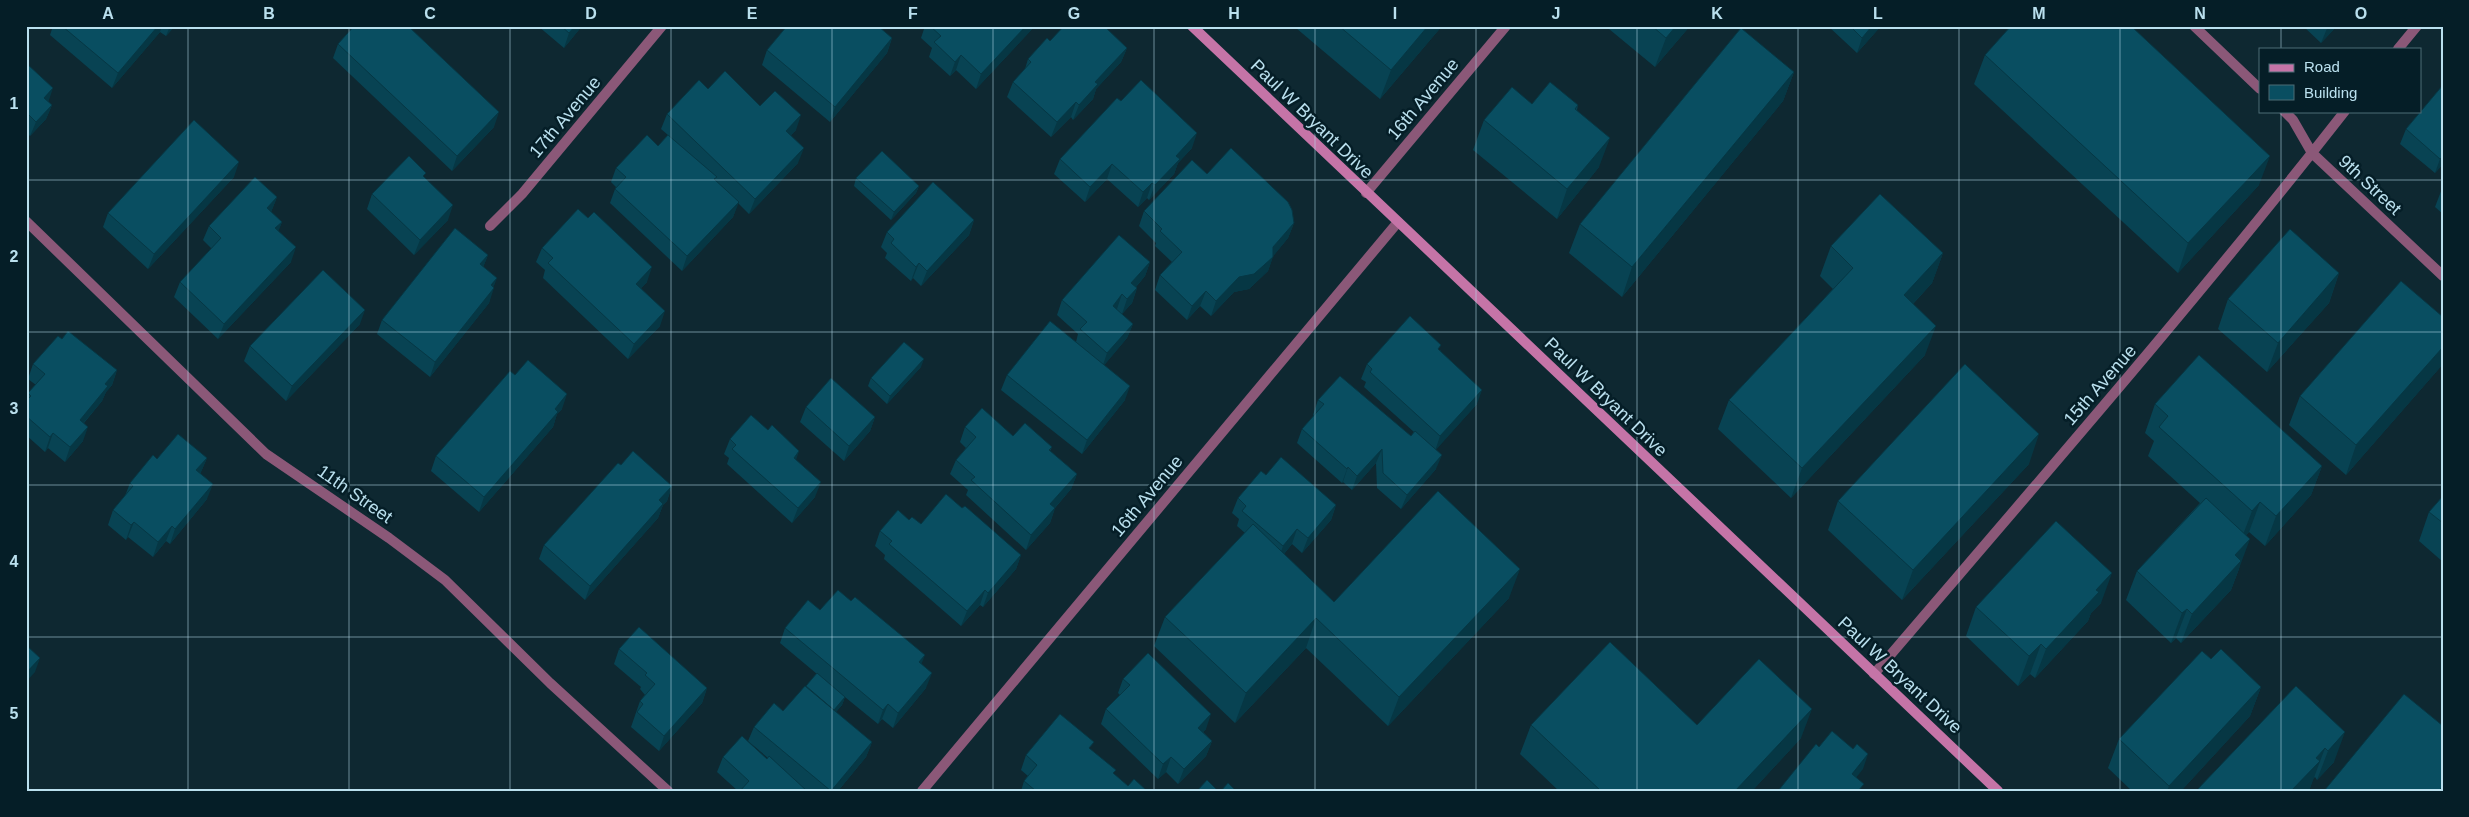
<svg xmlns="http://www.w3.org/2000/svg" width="2469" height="817" font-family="Arial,sans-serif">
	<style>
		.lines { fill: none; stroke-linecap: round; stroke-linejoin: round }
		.street { stroke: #8b5878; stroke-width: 10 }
		.secondary { stroke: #c574a7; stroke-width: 10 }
		.wall { fill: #084353 }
		.shaded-wall { fill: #063744 }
		.building { fill: #094e61; stroke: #063744 }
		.grid { fill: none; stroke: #bae0ee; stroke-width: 1; stroke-opacity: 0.55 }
		.labels { text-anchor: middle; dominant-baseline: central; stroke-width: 5; stroke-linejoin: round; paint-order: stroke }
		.street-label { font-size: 18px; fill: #bae0ee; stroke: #051e27 }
		.neatline { fill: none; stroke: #bae0ee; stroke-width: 2 }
		.grid-label { font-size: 16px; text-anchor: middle; font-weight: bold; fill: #bae0ee }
	</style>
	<rect width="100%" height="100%" fill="#0e2831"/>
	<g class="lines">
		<!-- street -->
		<path class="street" d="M2194 26 2260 89
			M2398 49 2417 26
			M2284 111 2293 120 2312 153 2443 276
			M1366 193 1506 26
			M26 221 266 454 389 538 445 580 550 683 668 791
			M490 226 522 194 662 26
			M1874 674C2033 488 2194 304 2345 111
			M922 791 1398 222"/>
		<!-- secondary -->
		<path class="secondary" d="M1192 26 1998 791"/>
	</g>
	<!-- wall -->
	<path class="wall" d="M53 26H175L166 36 160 32 112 88 50 35Z
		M538 26H582L564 48Z
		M925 26H1035L976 89 956 70 950 76 929 57 932 48 921 38Z
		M1296 26H1442L1380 99 1296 28Z
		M1610 26H1690L1655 67 1609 29Z
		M1828 26H1881L1857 53Z
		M2303 26H2337L2321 43Z
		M892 38 887 53 830 122 762 65 767 50Z
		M1050 41 1127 48 1121 62 1096 89 1093 99 1073 120 1071 117 1051 137 1007 97 1013 82 1025 69 1028 59Z
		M338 44 494 127 452 171 333 58Z
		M1985 55 2259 185 2178 273 1974 84Z
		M26 63 48 102 52 105 46 119 30 136 26 132Z
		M1794 72 1783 101 1622 297 1569 253 1580 224Z
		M2443 85V164L2435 173 2400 144 2406 129Z
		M708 89 760 106 796 130 791 135 798 163 749 214 738 203 733 217 682 271 610 203 615 189 616 187 611 182 616 168 658 146 668 135 661 129 667 114Z
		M1121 101 1192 148 1178 163 1174 174 1149 200 1147 198 1138 207 1107 179 1085 202 1054 174 1060 159Z
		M1532 104 1578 105 1577 110 1599 167 1557 219 1473 150 1484 120Z
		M1207 174 1294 223 1288 238 1273 256 1268 271 1249 289 1234 292 1211 316 1200 306 1187 320 1155 290 1160 275 1172 262 1155 246 1156 243 1139 226 1144 211Z
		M234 177 148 269 103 227 108 213Z
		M856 178 919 186 916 193 891 220 854 186Z
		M2443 186V214L2435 207Z
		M372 194 448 220 414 255 367 209Z
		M277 197 271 212 282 222 278 231 291 262 218 339 174 297 180 282 212 249 203 240 209 226Z
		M974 220 969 235 921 286 913 278 911 281 885 258 887 253 881 247 887 232Z
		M1831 246 1943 253 1932 283 1913 304 1925 355 1791 498 1718 429 1729 400 1833 289 1820 276Z
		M542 248 647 282 641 288 660 326 628 359 543 278 545 270 536 262Z
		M488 255 483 267 493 287 489 303 430 377 377 334 382 320Z
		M1150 262 1145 276 1136 287 1137 288 1132 303 1122 314 1133 324 1127 338 1104 365 1125 400 1082 454 1001 390 1007 375 1076 342 1078 334 1057 315 1062 300Z
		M2339 273 2329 303 2267 372 2218 329 2228 299Z
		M2443 317V364L2346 475 2289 425 2300 396Z
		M360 324 286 401 244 361 250 346Z
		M62 339 117 370 112 385 106 392 102 401 84 423 83 441 65 462 48 448 45 452 26 435V399L28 393 36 385 28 379 33 364Z
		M1440 350 1477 404 1436 449V469L1401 509 1377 488 1376 463 1352 490 1343 482 1342 483 1297 443 1302 429 1314 416 1313 415 1318 400 1411 436 1414 432 1364 387 1366 382 1361 379 1367 364Z
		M921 367 887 404 868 386 871 378Z
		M515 375 562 409 557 414 553 427 479 512 431 471 436 456Z
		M2155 404 2322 466 2311 495 2265 546 2249 532 2246 535 2239 569 2231 590 2181 643 2176 638 2171 643 2126 600 2137 571 2200 503 2148 456 2154 441 2145 433Z
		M806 407 875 417 870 431 844 461 800 422Z
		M965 427 1013 436 1052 447 1050 451 1077 474 1071 489 1055 508 1050 523 1026 550 966 495 968 490 950 474 956 460 966 448 960 442Z
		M730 439 796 460 815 497 792 523 727 464 729 458 724 454Z
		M207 458 200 474 207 499 170 544 166 541 153 557 128 537 126 540 108 525 113 510 125 496 130 483 157 459Z
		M2029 464 1902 600 1828 530 1838 501Z
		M621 465 672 486 667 501 663 505 658 518 585 600 539 559 544 545Z
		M1266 475 1336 505 1331 520 1302 553 1292 544 1284 554 1334 602 1509 598 1388 726 1306 648 1235 723 1154 646 1165 617 1245 533 1237 526 1239 519 1232 513 1238 498Z
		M2443 496V562L2419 541 2429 512Z
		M962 508 1021 555 1016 569 983 607 980 605 961 626 884 559 885 555 875 546 880 531 909 520 921 524Z
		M2101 603 2091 613 2088 621 2035 678 2030 674 2018 686 1966 636 1976 607Z
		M820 610 922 664 926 688 893 728 882 719 878 724 840 693 845 697 842 705 836 712 872 742 866 757 838 791H738L717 772 723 757 767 759 768 758 748 741 754 727 783 711 817 674 780 643 785 628Z
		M619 649 707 688 702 703 659 751 631 727 640 701 645 695 640 689 641 687 614 664Z
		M1123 679 1206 729 1203 732 1212 741 1206 756 1178 784 1166 772 1158 779 1101 724 1106 709 1120 695 1118 693Z
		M2296 686 2334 762 2317 780 2315 777 2313 779 2309 791H2196Z
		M2261 687 2250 716 2181 791H2132L2108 768 2119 739Z
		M1531 725H1697L1801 738 1752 791H1559L1520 754Z
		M1091 750 1114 774 1128 786 1146 791H1021L1024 781 1028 776 1021 770 1026 755Z"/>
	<!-- shaded-wall -->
	<path class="shaded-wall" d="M158 26H162L160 32 112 88 118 73Z
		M170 26H175L166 36Z
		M575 26H582L564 48 569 33Z
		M1026 26H1035L976 89 981 74Z
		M1428 26H1442L1380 99 1391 70Z
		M1676 26H1690L1655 67 1666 38Z
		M1872 26H1881L1857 53 1862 38Z
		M2328 26H2337L2321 43Z
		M892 38 887 53 830 122 835 107Z
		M1127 48 1121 62 1096 89 1093 99 1073 120 1079 105 1095 82Z
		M961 55 956 70 950 76 955 62Z
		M1794 72 1783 101 1622 297 1632 267Z
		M53 88 48 103 44 98Z
		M1076 102 1071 117 1051 137 1057 122Z
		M52 105 46 119 30 136 36 122Z
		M499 112 494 127 452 171 457 156Z
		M801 115 796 130 781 146 786 131Z
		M1197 133 1192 148 1178 163 1174 174 1149 200 1155 185 1176 156Z
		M1610 138 1599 167 1557 219 1567 189Z
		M804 148 798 163 749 214 755 199Z
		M2270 156 2259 185 2178 273 2188 243Z
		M2443 156V164L2435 173 2440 159Z
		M239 162 234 177 148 269 154 254Z
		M1112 164 1107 179 1085 202 1090 187Z
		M1152 183 1147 198 1138 207 1143 192Z
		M919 186 916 193 891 220 894 212Z
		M277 197 271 212 267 208Z
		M739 202 733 217 682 271 687 256Z
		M453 205 448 220 414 255 420 240Z
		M974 220 969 235 921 286 927 271Z
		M282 222 276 237 275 228Z
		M1294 223 1288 238 1271 259 1273 257 1268 271 1249 289 1234 292 1211 316 1216 301 1239 277 1273 247Z
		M296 247 291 262 218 339 224 324Z
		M1943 253 1932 283 1893 325 1904 295Z
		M488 255 482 270 480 264Z
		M1150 262 1145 276 1126 298 1131 283Z
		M919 263 913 278 911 281 916 267Z
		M652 267 647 282 631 299 636 284Z
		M2339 273 2329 303 2267 372 2278 343Z
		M497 278 492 291 494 288 489 303 430 377 435 362Z
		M1137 288 1132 303 1122 314 1127 299Z
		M1206 291 1200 306 1187 320 1192 306Z
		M1122 294 1117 309 1107 321 1113 306Z
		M365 310 360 324 286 401 292 386Z
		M665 311 660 326 628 359 634 344Z
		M1133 324 1127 338 1102 368 1107 353Z
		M1936 326 1925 355 1791 498 1802 468Z
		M2443 347V364L2346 475 2356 445Z
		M924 359 921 367 887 404 890 396Z
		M117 370 112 385 106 392 102 401 74 434 80 420 105 384Z
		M1130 386 1125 400 1082 454 1087 440Z
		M1482 390 1477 404 1435 451 1440 436Z
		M567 394 562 409 557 414 553 427 479 512 484 497Z
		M875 417 870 431 844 461 849 446Z
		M88 427 83 441 65 462 70 447Z
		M53 433 48 448 45 452 50 437Z
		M2039 434 2029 464 1902 600 1913 570Z
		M1382 449 1376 463 1352 490 1357 476Z
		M799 451 794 466V458Z
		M1442 455 1436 469 1401 509 1407 495Z
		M207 458 201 472 191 485 196 470Z
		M2322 466 2311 495 2265 546 2276 516Z
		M1348 467 1343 482 1342 483 1347 469Z
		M1077 474 1071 489 1045 519 1050 504Z
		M821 482 815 497 792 523 798 508Z
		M213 484 207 499 170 544 175 529Z
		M672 486 667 501 663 505 658 518 585 600 590 586 659 500Z
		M2260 502 2249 532 2241 540 2252 511Z
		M1336 505 1331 520 1302 553 1308 538Z
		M1055 508 1050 523 1026 550 1031 535Z
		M134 522 128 537 126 540 131 525Z
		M172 526 166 541 153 557 158 542Z
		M1297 529 1292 544 1278 561 1283 546Z
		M2250 539 2231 590 2181 643 2192 614 2235 555Z
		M1021 555 1016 569 983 607 988 593Z
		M1520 569 1509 598 1388 726 1399 697Z
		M2112 573 2101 603 2091 613 2088 621 2035 678 2046 649 2096 590Z
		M985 590 980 605 961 626 967 611Z
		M2187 609 2176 638 2171 643 2182 613Z
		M1316 618 1306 648 1235 723 1246 693Z
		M2041 644 2030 674 2018 686 2029 656Z
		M925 655 919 670V662Z
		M40 658 35 672 26 682V673Z
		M932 673 926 688 893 728 898 713Z
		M2261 687 2250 716 2181 791H2167L2169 786Z
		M707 688 702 703 659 751 664 736Z
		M845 697 842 705 828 721 831 713Z
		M888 704 882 719 878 724 883 710Z
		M1812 709 1801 738 1752 791H1735Z
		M1211 714 1206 729 1193 743 1198 728Z
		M2345 732 2334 762 2317 780 2328 751Z
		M1212 741 1206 756 1178 784 1184 769Z
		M872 742 866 757 838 791H831Z
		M2325 748 2309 791H2291L2316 758Z
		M1868 754 1863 769 1847 789 1852 774Z
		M1171 757 1166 772 1158 779 1163 764Z
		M2443 786V791H2438Z"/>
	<!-- building -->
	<path class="building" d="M62 26H158L118 73Z
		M354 26H408L499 112 457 156 338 44Z
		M561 26H575L569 33Z
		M787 26H878L892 38 835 107 767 50Z
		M930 26H1026L981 74 961 55 955 62 934 42 941 36Z
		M1064 26H1104L1127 48 1095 82 1098 84 1079 105 1076 102 1057 122 1013 82 1031 62 1028 59 1047 38 1050 41Z
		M1339 26H1428L1391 70Z
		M1652 26H1676L1666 38Z
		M1850 26H1872L1862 38Z
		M2011 26H2131L2270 156 2188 243 1985 55Z
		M1741 28 1794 72 1632 267 1580 224Z
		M26 63 53 88 44 98 52 105 36 122 29 115 26 117Z
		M725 71 760 106 775 91 801 115 786 131 804 148 755 199 667 114 699 80 708 89Z
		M1141 80 1197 133 1176 156 1180 159 1155 185 1152 183 1143 192 1112 164 1090 187 1060 159 1117 98 1121 101Z
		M1550 82 1578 105 1575 109 1610 138 1567 189 1484 120 1512 87 1532 104Z
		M2443 85V156L2440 159 2406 129Z
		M194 120 239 162 154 254 108 213Z
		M647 135 658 146 668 135 717 177 714 179 739 202 687 256 615 189 626 177 616 168Z
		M1231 148 1288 202 1292 210 1294 223 1273 247V257L1254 274 1239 277 1216 301 1206 291 1192 306 1160 275 1182 252 1160 231 1162 229 1144 211 1192 160 1207 174Z
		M882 151 919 186 894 212 856 178Z
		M409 156 426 173 423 176 453 205 420 240 372 194Z
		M255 177 277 197 267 208 282 222 275 228 296 247 224 324 180 282 221 238 209 226Z
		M933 182 974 220 927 271 919 263 916 267 891 243 894 239 887 232Z
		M1880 194 1943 253 1904 295 1936 326 1802 468 1729 400 1853 268 1831 246Z
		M578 209 588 218 594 212 652 267 636 284 665 311 634 344 548 263 553 258 542 248Z
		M455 228 488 255 480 264 497 278 491 285 494 288 435 362 382 320Z
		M2290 229 2339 273 2278 343 2228 299Z
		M1119 235 1150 262 1131 283 1137 288 1127 299 1122 294 1113 306 1133 324 1107 353 1080 329 1087 322 1062 300Z
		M323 270 365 310 292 386 250 346Z
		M2401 281 2443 317V347L2356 445 2300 396Z
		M1410 316 1441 345 1438 349 1482 390 1440 436 1370 372 1372 369 1367 364Z
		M1050 321 1130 386 1087 440 1007 375Z
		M68 331 117 370 105 384 108 386 80 420 88 427 70 447 53 433 50 437 26 416V401L31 396 28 393 45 374 33 364 58 336 62 339Z
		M904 342 924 359 890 396 871 378Z
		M2199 355 2322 466 2276 516 2260 502 2252 511 2159 427 2168 416 2155 404Z
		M528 360 567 394 555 409 558 412 484 497 436 456 510 371 515 375Z
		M1965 364 2039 434 1913 570 1838 501Z
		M1340 376 1411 436 1415 431 1442 455 1407 495 1383 473 1382 449 1357 476 1348 467 1347 469 1302 429 1324 404 1318 400Z
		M831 378 875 417 849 446 806 407Z
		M982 408 1013 436 1025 423 1052 447 1049 450 1077 474 1050 504 1055 508 1031 535 971 480 975 477 956 460 976 437 965 427Z
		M751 415 768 430 772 425 799 451 794 458 821 482 798 508 732 449 736 445 730 439Z
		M178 434 207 458 196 470 213 484 175 529 172 526 158 542 134 522 131 525 113 510 133 486 130 483 153 455 157 459Z
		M633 451 672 486 659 500 663 504 590 586 544 545 618 463 621 465Z
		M1281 457 1336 505 1308 538 1297 529 1283 546 1242 511 1246 506 1238 498 1261 471 1266 475Z
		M1438 491 1520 569 1399 697 1316 618 1246 693 1165 617 1253 524 1334 602Z
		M946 494 962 508 965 506 1021 555 988 593 985 590 967 611 889 544 892 541 880 531 898 510 909 520 912 517 921 524Z
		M2443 496V523L2429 512Z
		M2206 498 2250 539 2235 555 2241 561 2192 614 2187 609 2182 613 2137 571Z
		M2056 521 2112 573 2096 590 2099 592 2046 649 2041 644 2029 656 1976 607Z
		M838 590 851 601 855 597 925 655 919 662 932 673 898 713 888 704 883 710 785 628 808 600 820 610Z
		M639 627 707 688 664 736 637 712 643 704 640 701 655 684 645 675 647 673 619 649Z
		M1610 642 1697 725 1759 659 1812 709 1735 791H1601L1531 725Z
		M26 645 40 658 26 673Z
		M2221 649 2261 687 2169 786 2119 739 2202 651 2211 659Z
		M1148 653 1211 714 1198 728 1212 741 1184 769 1171 757 1163 764 1106 709 1130 685 1123 679Z
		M817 673 845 697 834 710 806 686Z
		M805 686 872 742 831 791 754 727 774 703 783 711Z
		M2296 686 2345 732 2328 751 2325 748 2316 758 2320 761 2291 791H2196Z
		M2404 694 2443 726V786L2438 791H2324Z
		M1060 714 1094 742 1089 748 1116 770 1113 773 1128 786 1134 779 1146 790 1145 791H1036L1024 781 1037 765 1026 755Z
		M1832 731 1853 749 1857 744 1868 754 1852 774 1864 784 1858 791H1778L1816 744 1819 747Z
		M742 736 767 759 769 756 807 791H740L749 781 723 757Z
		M1207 780 1218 791H1197Z
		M1228 783 1236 791H1221Z"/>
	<!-- grid -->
	<path class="grid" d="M188 26V791M349 26V791M510 26V791M671 26V791M832 26V791M993 26V791M1154 26V791M1315 26V791M1476 26V791M1637 26V791M1798 26V791M1959 26V791M2120 26V791M2281 26V49M2281 111V791M26 180H2443M26 332H2443M26 485H2443M26 637H2443"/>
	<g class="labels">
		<!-- street labels -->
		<g class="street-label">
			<text transform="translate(1423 99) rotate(-50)">16th Avenue</text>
			<text transform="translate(565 117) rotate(-50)">17th Avenue</text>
			<text transform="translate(1312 119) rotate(44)">Paul W Bryant Drive</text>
			<text transform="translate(2370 185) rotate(43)">9th Street</text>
			<text transform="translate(2100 385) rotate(-49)">15th Avenue</text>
			<text transform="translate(1606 397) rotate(44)">Paul W Bryant Drive</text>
			<text transform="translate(355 494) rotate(35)">11th Street</text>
			<text transform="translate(1147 496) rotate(-50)">16th Avenue</text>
			<text transform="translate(1900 675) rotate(43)">Paul W Bryant Drive</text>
		</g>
	</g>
	<!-- border -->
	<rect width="2469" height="817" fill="none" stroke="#051e27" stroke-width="55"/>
	<!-- legend -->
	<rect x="2259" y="48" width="162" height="65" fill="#051e27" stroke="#4d6c77"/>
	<rect x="2269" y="64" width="25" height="8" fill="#c574a7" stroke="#4d6c77"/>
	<text x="2304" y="72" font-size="15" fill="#bae0ee">Road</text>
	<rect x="2269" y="85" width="25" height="15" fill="#094e61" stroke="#4d6c77"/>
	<text x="2304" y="98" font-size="15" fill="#bae0ee">Building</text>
	<rect x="28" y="28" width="2414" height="762" class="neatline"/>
	<g class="grid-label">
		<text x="108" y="19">A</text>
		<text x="269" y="19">B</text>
		<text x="430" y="19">C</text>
		<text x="591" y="19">D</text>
		<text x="752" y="19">E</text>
		<text x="913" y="19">F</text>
		<text x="1074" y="19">G</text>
		<text x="1234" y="19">H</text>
		<text x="1395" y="19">I</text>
		<text x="1556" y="19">J</text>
		<text x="1717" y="19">K</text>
		<text x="1878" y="19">L</text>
		<text x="2039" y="19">M</text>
		<text x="2200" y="19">N</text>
		<text x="2361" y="19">O</text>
		<text x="14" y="109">1</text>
		<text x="14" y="262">2</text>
		<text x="14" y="414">3</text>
		<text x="14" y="567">4</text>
		<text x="14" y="719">5</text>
	</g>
</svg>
